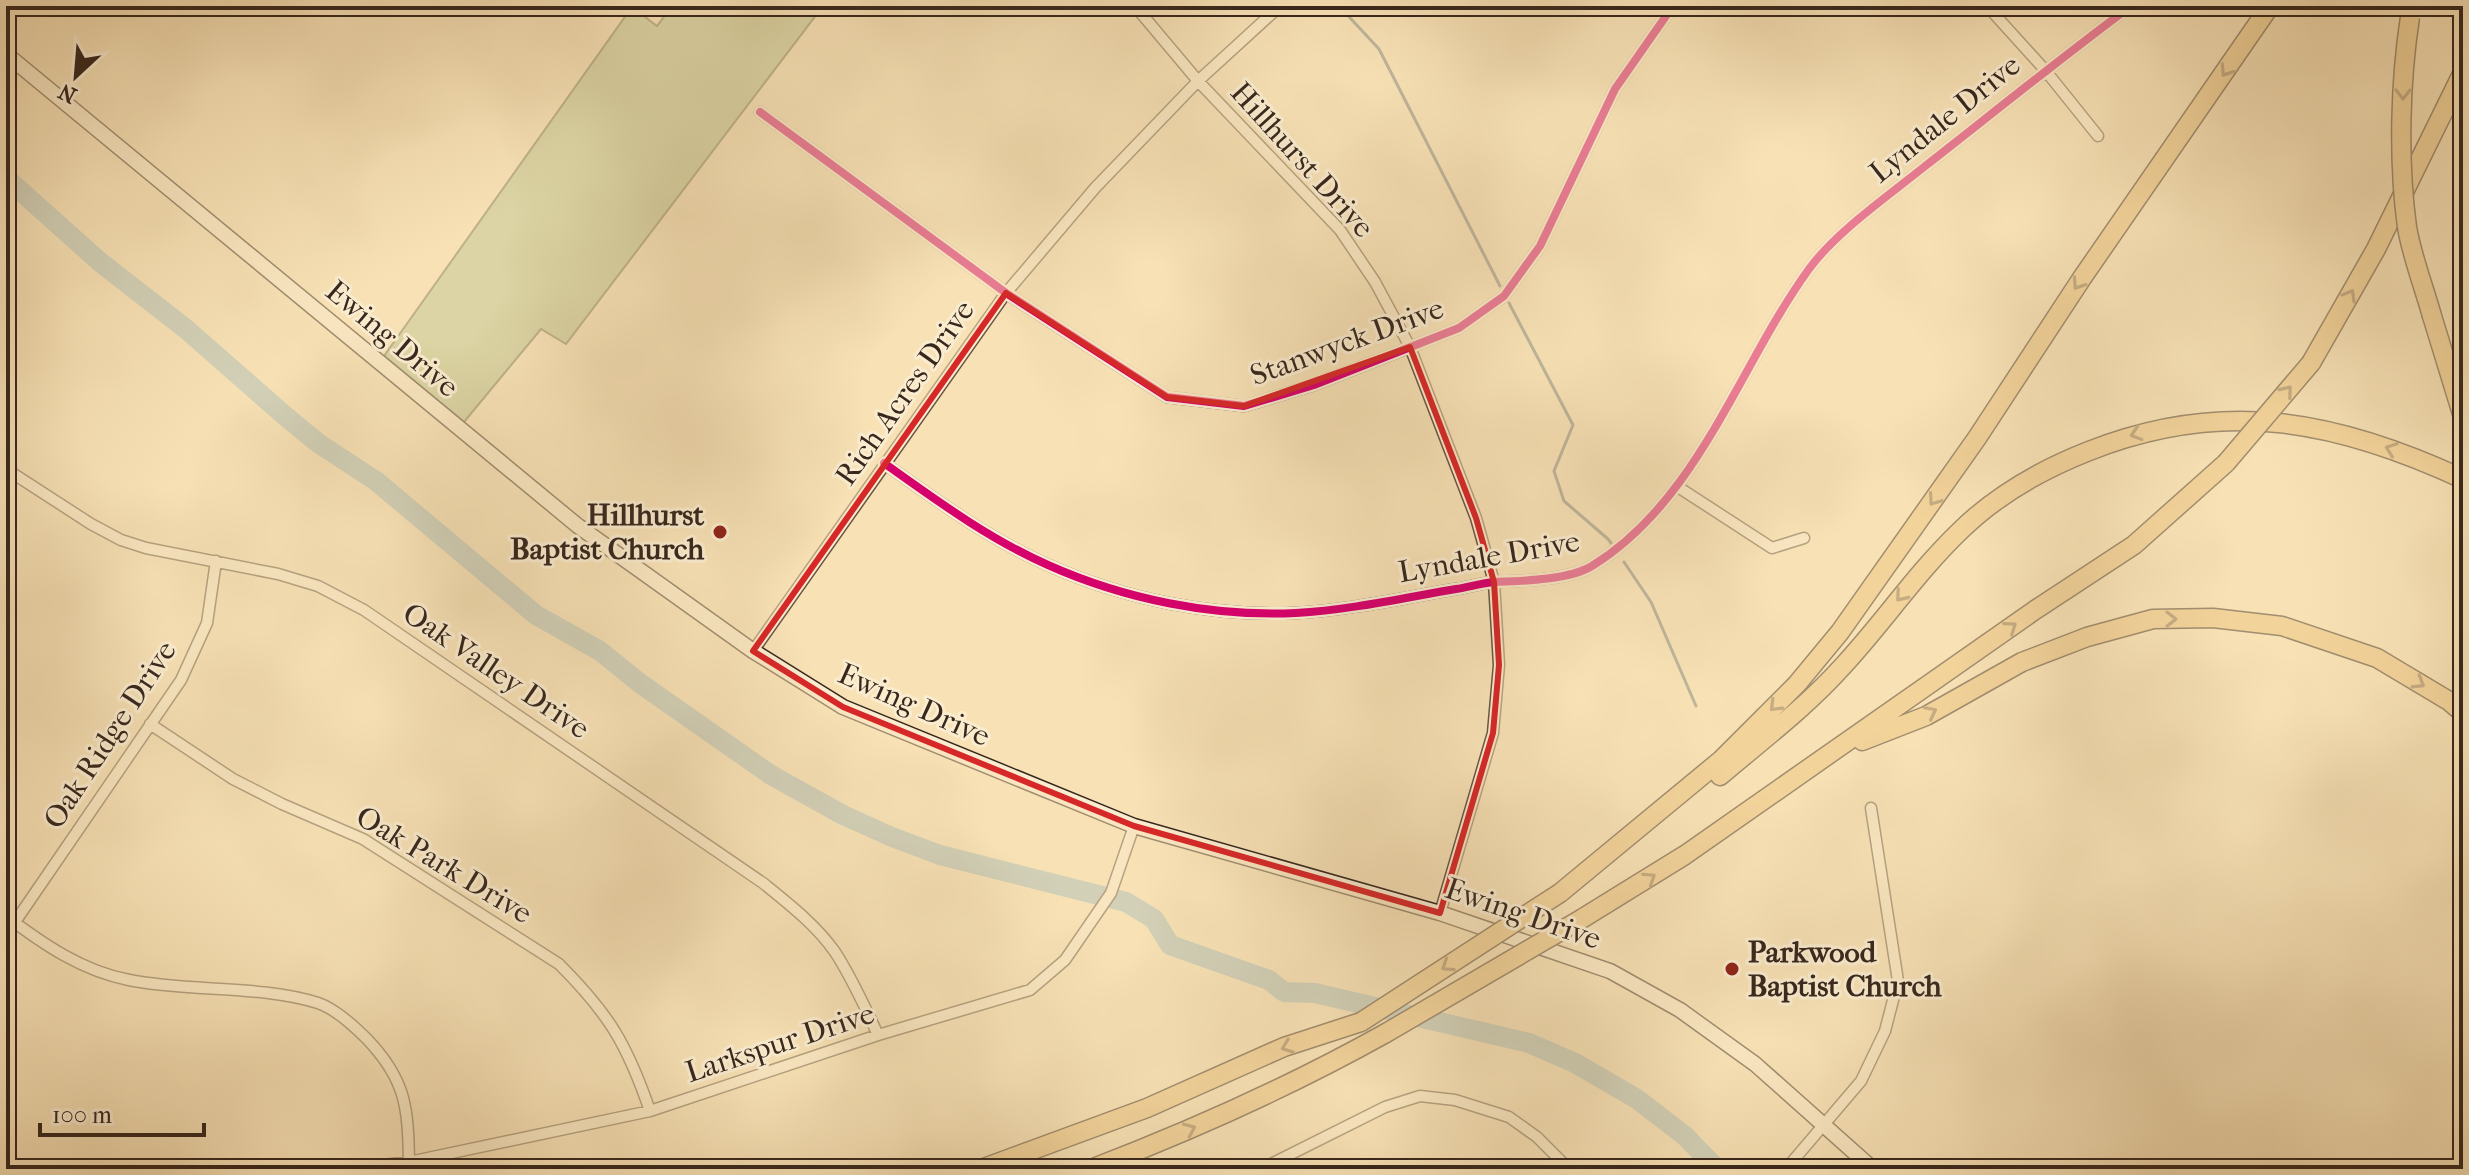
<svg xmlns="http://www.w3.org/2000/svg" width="2469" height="1175" font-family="'IM FELL French Canon',serif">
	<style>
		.green { fill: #bac390; stroke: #797556; stroke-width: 2 }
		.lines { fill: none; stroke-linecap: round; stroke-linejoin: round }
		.stream { stroke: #797f7b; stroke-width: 3 }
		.river { stroke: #a4baba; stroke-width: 20 }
		.minor-casing { stroke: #685643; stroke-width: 13 }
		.secondary-casing { stroke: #38271d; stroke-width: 17 }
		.motorway-casing { stroke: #38271d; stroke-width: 21 }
		.minor { stroke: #faeccf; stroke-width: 10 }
		.secondary { stroke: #faeccf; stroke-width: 14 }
		.motorway { stroke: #ecc07a; stroke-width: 18 }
		.motorway-bridge-casing { stroke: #38271d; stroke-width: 21; stroke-linecap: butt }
		.motorway-bridge { stroke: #ecc07a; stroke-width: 18 }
		.cycleway-casing { stroke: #faeccf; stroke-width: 13 }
		.cycleway { stroke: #d6006c; stroke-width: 8 }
		.oneway { stroke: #896c47 }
		.marked { fill: none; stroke: #d62828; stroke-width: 6; stroke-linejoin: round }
		.poi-dot { fill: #8f2418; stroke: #faeccf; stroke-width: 3 }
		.labels { text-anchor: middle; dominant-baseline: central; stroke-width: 6; stroke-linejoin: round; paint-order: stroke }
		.street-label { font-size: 30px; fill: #38271d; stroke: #faeccf }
		.poi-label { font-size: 30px; font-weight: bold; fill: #38271d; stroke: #faeccf; text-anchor: end }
	</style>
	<rect width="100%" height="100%" fill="#f7e1b5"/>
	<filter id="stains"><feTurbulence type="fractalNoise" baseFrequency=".0025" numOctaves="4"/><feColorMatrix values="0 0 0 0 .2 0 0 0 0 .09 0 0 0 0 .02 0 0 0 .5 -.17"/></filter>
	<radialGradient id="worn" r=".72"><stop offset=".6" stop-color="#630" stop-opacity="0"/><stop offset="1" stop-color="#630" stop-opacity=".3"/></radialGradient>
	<!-- green -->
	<path class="green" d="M672 6H823L566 344 541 329 464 422 384 356 632 7 657 26Z"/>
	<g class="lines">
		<!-- stream -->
		<path class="stream" d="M1339 6 1379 49 1500 286
			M1509 303 1573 425 1554 471 1564 501 1608 539 1614 547
			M1624 562 1651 602 1696 706"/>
		<!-- river -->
		<path class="river" d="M6 178 100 262 186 329 284 415 318 443 376 481 536 615 600 651 641 684 771 775 843 815 892 837 940 855 1126 902 1154 919 1170 945 1269 980 1284 992 1315 993 1529 1043 1575 1063 1637 1099 1685 1136 1717 1169"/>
		<defs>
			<path id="minor" d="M1135 6 1198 81 1340 230 1375 282 1410 347 1476 518 1494 582 1499 665 1493 733 1440 913
				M1987 6 2045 70 2098 136
				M760 112 1006 293 1167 397 1244 406 1314 385 1459 328 1504 296 1540 246 1615 89 1673 6
				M884 463C936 500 989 539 1048 565 1124 599 1212 617 1296 613 1350 610 1403 598 1456 589 1469 587 1482 583 1494 582 1522 581 1569 580 1592 566 1699 500 1738 367 1809 269 1836 232 1888 196 1924 167 1993 113 2061 58 2131 6
				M6 469 91 524 121 540 146 548 278 574 318 586 364 610 763 883C789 904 816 925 835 952 852 978 865 1007 878 1035
				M1678 487 1772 548 1804 538
				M753 651 1006 293 1095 188 1198 81 1280 6
				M150 724 233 779 282 804 363 839 559 964C609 1014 627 1044 650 1111
				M6 916C43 944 82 971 129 980 188 992 262 985 318 1003 336 1009 354 1026 367 1039 406 1080 408 1107 409 1162
				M15 922 181 680 207 623 216 561
				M348 1169 409 1162 650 1111 878 1035 1030 990 1065 960 1111 893 1134 826
				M1261 1169 1385 1107 1420 1096 1455 1100 1509 1117 1537 1137 1569 1169
				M1786 1169 1861 1081 1885 1031 1898 981 1871 808"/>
			<path id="secondary" d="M6 54 578 526 753 651 843 707 1134 826 1440 913 1610 971 1680 1010 1755 1064 1873 1169"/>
			<path id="motorway" d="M2432 316 2463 417
				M2311 363 2376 249 2463 72
				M1862 741 1926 716 2022 662 2087 637 2153 619 2213 618 2282 626 2377 658 2449 701 2463 713
				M1720 776C1761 741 1805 708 1842 667 1883 623 1917 572 1961 530 1997 495 2043 469 2089 451 2223 398 2336 420 2463 479
				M1560 893 1721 760 1797 684 1840 632 1977 438 2082 278 2270 6
				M1583 918 1685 855 2035 610 2134 545 2226 463
				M981 1169 1147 1108 1284 1047 1361 1022
				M1091 1169C1193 1130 1291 1086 1386 1033"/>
		</defs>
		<!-- minor casing -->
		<use href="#minor" class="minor-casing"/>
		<!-- secondary casing -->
		<use href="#secondary" class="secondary-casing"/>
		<!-- motorway casing -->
		<use href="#motorway" class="motorway-casing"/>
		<!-- minor -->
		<use href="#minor" class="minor"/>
		<!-- secondary -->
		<use href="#secondary" class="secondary"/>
		<!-- motorway -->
		<use href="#motorway" class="motorway"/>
		<defs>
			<path id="motorway-bridge" d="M2410 17C2400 82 2398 161 2407 227 2412 257 2424 287 2432 316
				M2226 463 2311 363
				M1361 1022 1560 893
				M1386 1033 1583 918"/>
		</defs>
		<!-- motorway-bridge casing -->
		<use href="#motorway-bridge" class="motorway-bridge-casing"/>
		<!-- motorway-bridge -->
		<use href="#motorway-bridge" class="motorway-bridge"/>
		<defs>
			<path id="cycleway" d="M760 112 1006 293 1167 397 1244 406 1314 385 1459 328 1504 296 1540 246 1615 89 1673 6
				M884 463C936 500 989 539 1048 565 1124 599 1212 617 1296 613 1350 610 1403 598 1456 589 1469 587 1482 583 1494 582 1522 581 1569 580 1592 566 1699 500 1738 367 1809 269 1836 232 1888 196 1924 167 1993 113 2061 58 2131 6"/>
		</defs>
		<!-- cycleway casing -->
		<use href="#cycleway" class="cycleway-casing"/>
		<!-- cycleway -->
		<use href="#cycleway" class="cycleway"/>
	</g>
	<!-- one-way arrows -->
	<defs><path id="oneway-chevron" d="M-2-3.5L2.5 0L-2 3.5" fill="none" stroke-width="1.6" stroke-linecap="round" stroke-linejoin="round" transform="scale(2)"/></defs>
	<g class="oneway">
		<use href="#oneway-chevron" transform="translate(2226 71) rotate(124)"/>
		<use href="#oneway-chevron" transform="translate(2403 94) rotate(90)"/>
		<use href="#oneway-chevron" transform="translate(2078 284) rotate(124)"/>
		<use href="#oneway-chevron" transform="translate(2350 295) rotate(-60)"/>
		<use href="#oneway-chevron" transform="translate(2287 391) rotate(-50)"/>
		<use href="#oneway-chevron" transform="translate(2136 434) rotate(163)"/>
		<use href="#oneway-chevron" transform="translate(2391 449) rotate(-160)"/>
		<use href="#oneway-chevron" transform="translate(1934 500) rotate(125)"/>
		<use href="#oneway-chevron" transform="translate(1901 596) rotate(130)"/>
		<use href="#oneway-chevron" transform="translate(2171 619) rotate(-1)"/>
		<use href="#oneway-chevron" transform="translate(2011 627) rotate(-35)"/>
		<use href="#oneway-chevron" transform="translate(2419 683) rotate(31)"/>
		<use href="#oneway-chevron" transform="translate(1775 706) rotate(135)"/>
		<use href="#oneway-chevron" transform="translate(1931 712) rotate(-27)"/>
		<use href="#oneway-chevron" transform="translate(1650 878) rotate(-33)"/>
		<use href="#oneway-chevron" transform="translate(1447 966) rotate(147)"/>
		<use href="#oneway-chevron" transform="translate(1287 1047) rotate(159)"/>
		<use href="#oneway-chevron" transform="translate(1190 1129) rotate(-24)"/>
	</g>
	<!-- marked area -->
	<path d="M0 0H2469V1175H0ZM1006 293 1167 397 1244 406 1410 347 1476 518 1494 582 1499 665 1493 733 1440 913 1134 826 843 707 753 651Z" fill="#f7e1b5" fill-opacity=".55" fill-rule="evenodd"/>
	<path class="marked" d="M1006 293 1167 397 1244 406 1410 347 1476 518 1494 582 1499 665 1493 733 1440 913 1134 826 843 707 753 651Z"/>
	<!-- markers -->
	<g class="poi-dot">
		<circle cx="720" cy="532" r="8"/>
		<circle cx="1732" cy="969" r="8"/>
	</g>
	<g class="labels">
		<!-- street labels -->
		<g class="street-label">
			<text transform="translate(1945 119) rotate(-39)">Lyndale Drive</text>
			<text transform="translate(1302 160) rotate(48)">Hillhurst Drive</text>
			<text transform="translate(392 339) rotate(40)">Ewing Drive</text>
			<text transform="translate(1347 342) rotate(-20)">Stanwyck Drive</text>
			<text transform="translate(905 393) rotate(-55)">Rich Acres Drive</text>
			<text transform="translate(1489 557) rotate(-10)">Lyndale Drive</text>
			<text transform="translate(496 671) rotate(34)">Oak Valley Drive</text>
			<text transform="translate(914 705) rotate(24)">Ewing Drive</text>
			<text transform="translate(110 735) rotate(-57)">Oak Ridge Drive</text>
			<text transform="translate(444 865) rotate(31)">Oak Park Drive</text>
			<text transform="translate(1523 914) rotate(19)">Ewing Drive</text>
			<text transform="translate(780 1043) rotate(-18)">Larkspur Drive</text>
		</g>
		<!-- poi labels -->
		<g class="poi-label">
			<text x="704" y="515">Hillhurst<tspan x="704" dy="34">Baptist Church</tspan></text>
			<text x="1748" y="952" text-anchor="start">Parkwood<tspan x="1748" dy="34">Baptist Church</tspan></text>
		</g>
	</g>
	<!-- margin -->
	<rect width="2469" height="1175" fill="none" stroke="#f7e1b5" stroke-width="32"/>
	<rect x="8" y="8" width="2453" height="1159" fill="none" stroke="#38271d" stroke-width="4"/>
	<rect x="16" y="16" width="2437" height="1143" fill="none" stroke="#38271d" stroke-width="2"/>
	<!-- north arrow -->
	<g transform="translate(76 76) rotate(206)" stroke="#faeccf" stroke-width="6" paint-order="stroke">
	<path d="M0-6L14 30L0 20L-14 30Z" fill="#38271d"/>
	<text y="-12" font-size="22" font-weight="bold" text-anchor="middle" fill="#38271d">N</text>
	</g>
	<!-- scale -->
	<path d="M40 1123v12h164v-12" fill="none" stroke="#38271d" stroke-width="4"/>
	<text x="52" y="1123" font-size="24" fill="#38271d" stroke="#faeccf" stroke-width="6" paint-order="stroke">100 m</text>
	<rect width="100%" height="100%" filter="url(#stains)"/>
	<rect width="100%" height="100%" fill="url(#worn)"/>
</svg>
